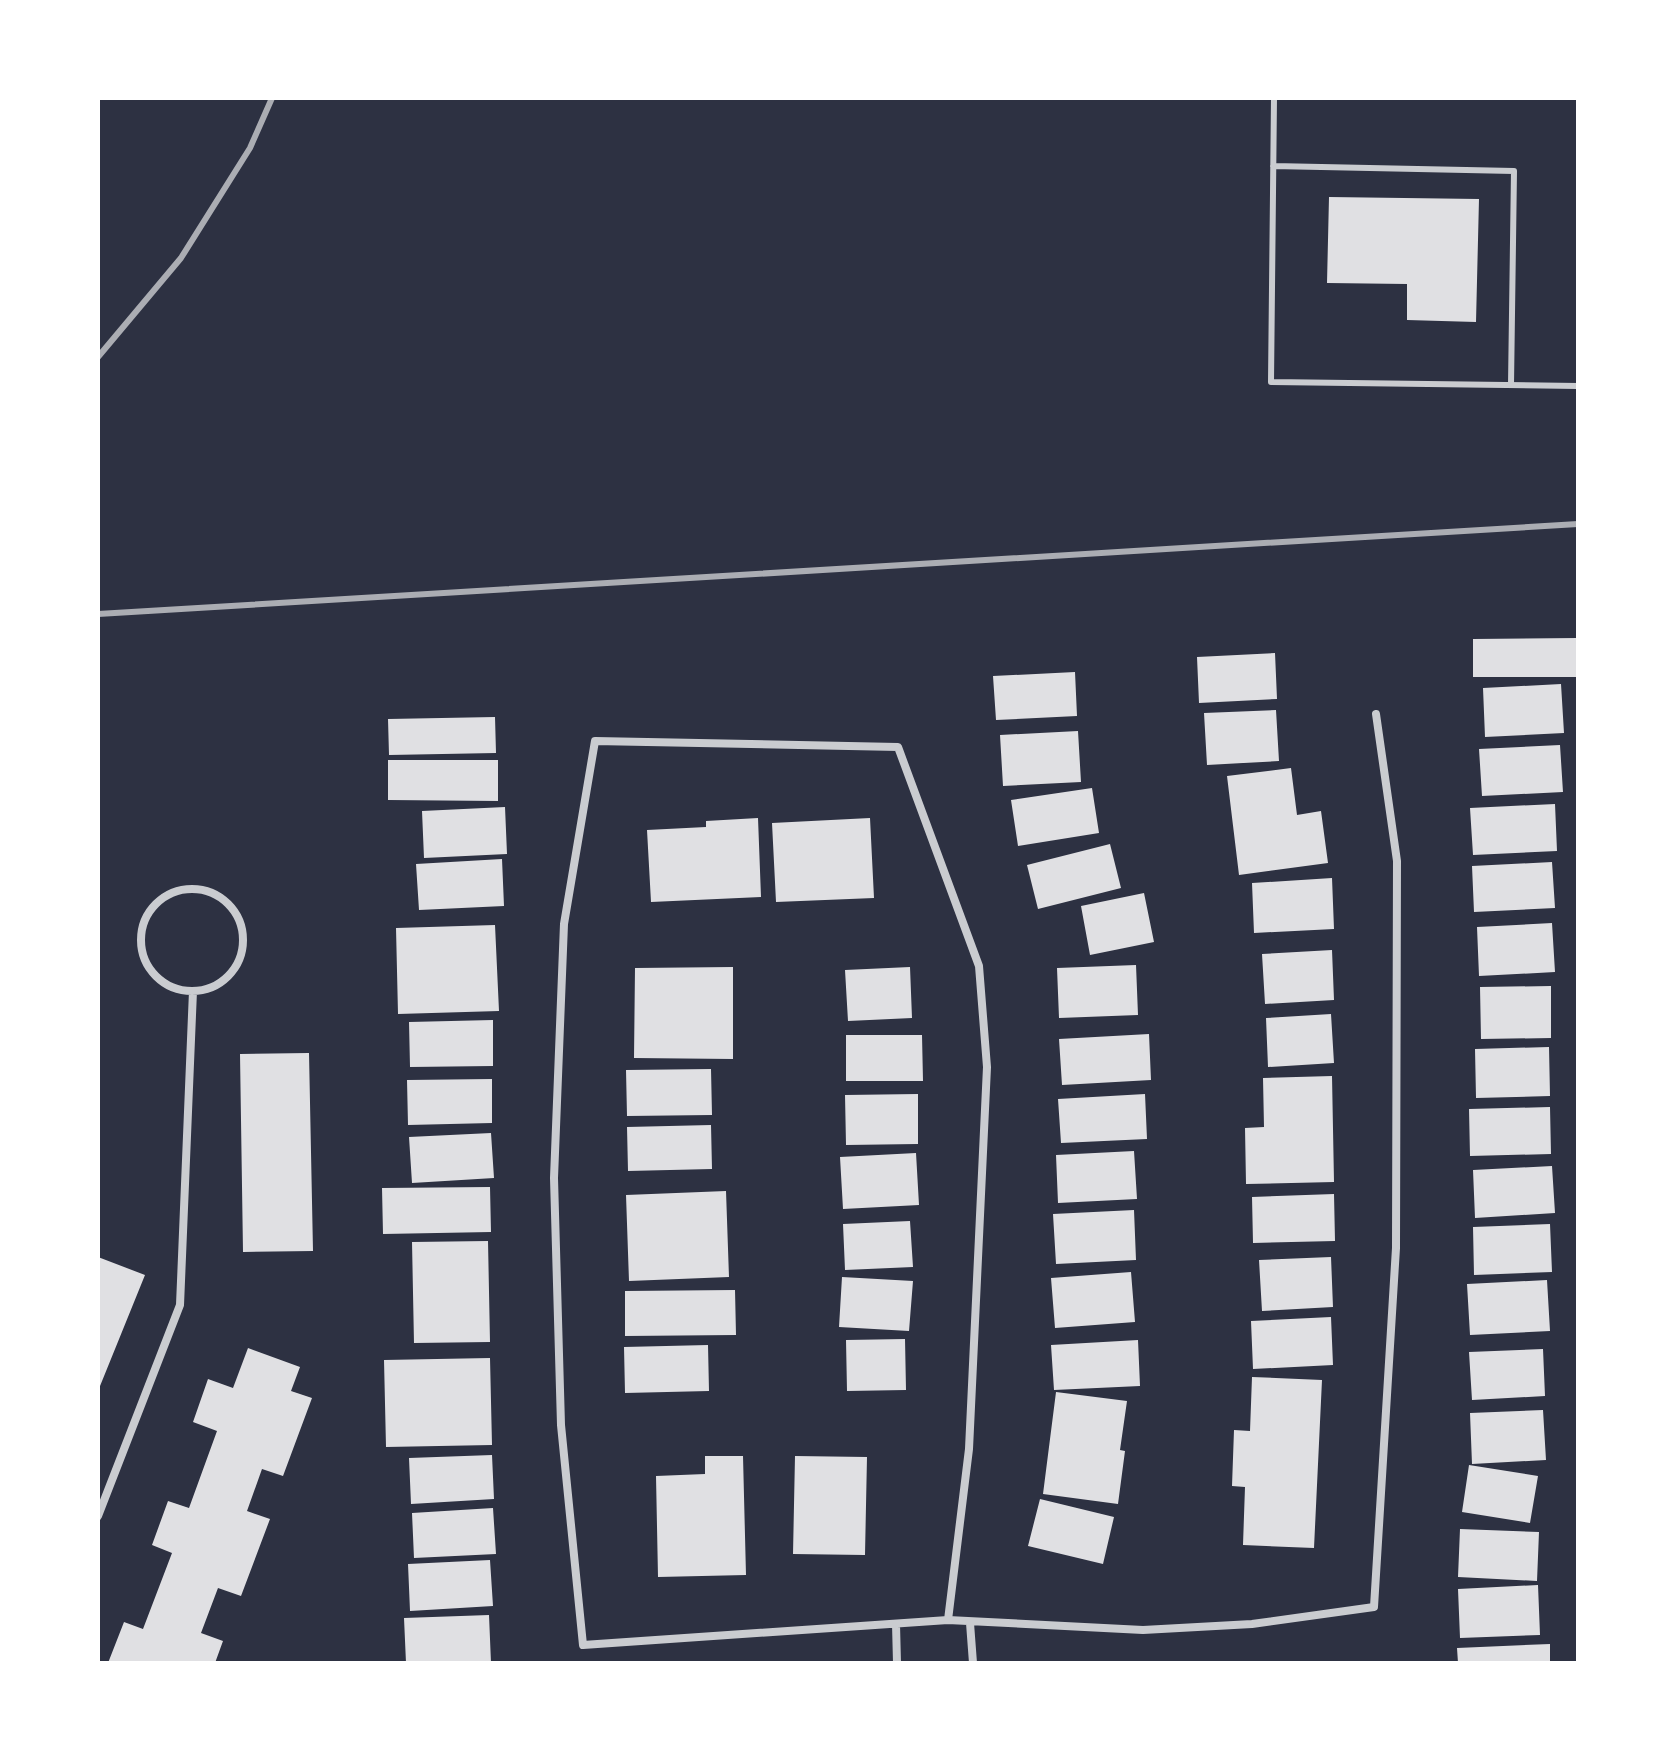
<svg xmlns="http://www.w3.org/2000/svg" width="1676" height="1761" font-family="'DejaVu Sans',sans-serif">
	<style>
		.building { fill: #e0e0e3 }
		.lines { fill: none; stroke-linecap: round; stroke-linejoin: round }
		.service { stroke: #caccd0; stroke-width: 6 }
		.minor { stroke: #caccd0; stroke-width: 8 }
		.rail { stroke: #abadb3; stroke-width: 6 }
	</style>
	<rect width="100%" height="100%" fill="#2d3142"/>
	<!-- building -->
	<path class="building" d="M1329 197 1479 199 1476 322 1407 320V284L1327 283Z
		M1578 638V677H1473V639Z
		M1275 653 1277 699 1199 703 1197 657Z
		M1075 672 1077 716 996 720 993 676Z
		M1561 684 1564 733 1485 737 1483 688Z
		M1276 710 1279 761 1207 765 1204 713Z
		M495 717 496 753 389 755 388 719Z
		M1078 731 1081 782 1003 786 1000 735Z
		M1560 745 1563 792 1482 796 1479 749Z
		M388 760H498V801L388 800Z
		M1291 768 1297 815 1321 811 1328 863 1239 875 1227 776Z
		M1092 788 1099 833 1018 846 1011 800Z
		M1555 804 1557 851 1473 855 1470 808Z
		M505 807 507 854 424 858 422 811Z
		M758 818 761 897 651 902 647 830 706 827V821Z
		M870 818 874 898 776 902 772 823Z
		M1110 844 1121 888 1038 909 1027 865Z
		M502 859 504 906 419 910 416 864Z
		M1552 862 1555 908 1474 912 1472 866Z
		M1332 878 1334 929 1254 933 1252 883Z
		M1144 893 1154 942 1090 955 1081 906Z
		M1552 923 1555 972 1479 976 1477 927Z
		M495 925 499 1011 398 1014 396 928Z
		M1332 950 1334 1000 1265 1004 1262 954Z
		M1136 965 1138 1015 1059 1018 1057 968Z
		M733 967V1059L634 1058 635 968Z
		M910 967 912 1018 848 1021 845 970Z
		M1551 986V1038L1481 1039 1480 987Z
		M1331 1014 1334 1063 1268 1067 1266 1018Z
		M493 1020V1066L410 1067 409 1022Z
		M1149 1034 1151 1080 1062 1085 1059 1039Z
		M846 1035H922L923 1081H846Z
		M1549 1047 1550 1096 1476 1098 1475 1049Z
		M309 1053 313 1251 243 1252 240 1054Z
		M711 1069 712 1115 627 1116 626 1070Z
		M1332 1076 1334 1182 1246 1184 1245 1128 1264 1127 1263 1078Z
		M492 1079V1123L408 1125 407 1080Z
		M918 1094V1144L846 1145 845 1095Z
		M1145 1094 1147 1139 1061 1143 1058 1099Z
		M1550 1107 1551 1154 1470 1156 1469 1109Z
		M711 1125 712 1169 628 1171 627 1127Z
		M491 1133 494 1178 412 1183 409 1137Z
		M1134 1151 1137 1199 1058 1203 1056 1155Z
		M916 1153 919 1205 843 1209 840 1157Z
		M1552 1166 1555 1213 1475 1218 1473 1170Z
		M490 1187 491 1232 383 1234 382 1188Z
		M726 1191 729 1277 629 1281 626 1195Z
		M1334 1194 1335 1241 1253 1243 1252 1197Z
		M1134 1210 1136 1260 1056 1264 1053 1214Z
		M910 1221 913 1267 845 1270 843 1224Z
		M1550 1224 1552 1272 1474 1275 1473 1227Z
		M488 1241 490 1342 414 1343 412 1242Z
		M98 1257 145 1275 98 1391Z
		M1331 1257 1333 1307 1262 1311 1259 1260Z
		M1131 1272 1135 1322 1055 1328 1051 1278Z
		M842 1277 913 1281 909 1331 839 1327Z
		M1547 1280 1550 1331 1470 1335 1467 1284Z
		M735 1290 736 1335 625 1336V1291Z
		M1331 1317 1333 1365 1253 1369 1251 1321Z
		M905 1339 906 1390 847 1391 846 1340Z
		M1138 1340 1140 1386 1054 1390 1051 1345Z
		M708 1345 709 1391 625 1393 624 1347Z
		M248 1348 300 1367 291 1391 312 1398 283 1476 262 1469 247 1511 270 1519 241 1596 218 1588 201 1633 223 1641 215 1663H108L124 1622 143 1629 172 1553 152 1545 168 1501 189 1508 217 1431 193 1422 208 1379 233 1388Z
		M1543 1349 1545 1396 1472 1400 1469 1352Z
		M490 1358 492 1445 386 1447 384 1360Z
		M1252 1377 1322 1380 1314 1548 1243 1545 1245 1487 1232 1486 1234 1430 1250 1431Z
		M1056 1392 1127 1401 1120 1450 1125 1451 1118 1504 1043 1494Z
		M1543 1410 1546 1460 1472 1464 1470 1413Z
		M492 1455 494 1499 411 1504 409 1458Z
		M705 1456H743L746 1575 658 1577 656 1476 705 1474Z
		M795 1456 867 1457 865 1555 793 1554Z
		M1469 1465 1538 1476 1530 1523 1462 1512Z
		M1040 1499 1114 1517 1103 1564 1028 1546Z
		M493 1508 496 1554 414 1558 412 1513Z
		M1460 1529 1539 1532 1537 1581 1458 1577Z
		M490 1560 493 1606 410 1611 408 1564Z
		M1538 1585 1540 1635 1460 1638 1458 1589Z
		M489 1615 491 1663H406L404 1618Z
		M1550 1644V1663H1458L1457 1648Z"/>
	<g class="lines">
		<!-- service -->
		<path class="service" d="M1274 98 1271 382 1578 386
			M1273 166 1514 171 1511 385"/>
		<!-- minor -->
		<path class="minor" d="M141 940a51 51 0 1 1 102 0a51 51 0 1 1-102 0Z
			M98 1516 180 1305 193 991
			M948 1620 969 1449 987 1067 979 966 898 747 595 741 564 924 554 1178 561 1425 583 1645 948 1620 1143 1630 1252 1624 1374 1607 1396 1248 1397 861 1376 714
			M970 1623 973 1663
			M896 1624 897 1663"/>
		<!-- rail -->
		<path class="rail" d="M98 357 181 258 250 148 272 98
			M98 614 1578 524"/>
	</g>
	<!-- border -->
	<rect width="1676" height="1761" fill="none" stroke="#ffffff" stroke-width="200"/>
</svg>
